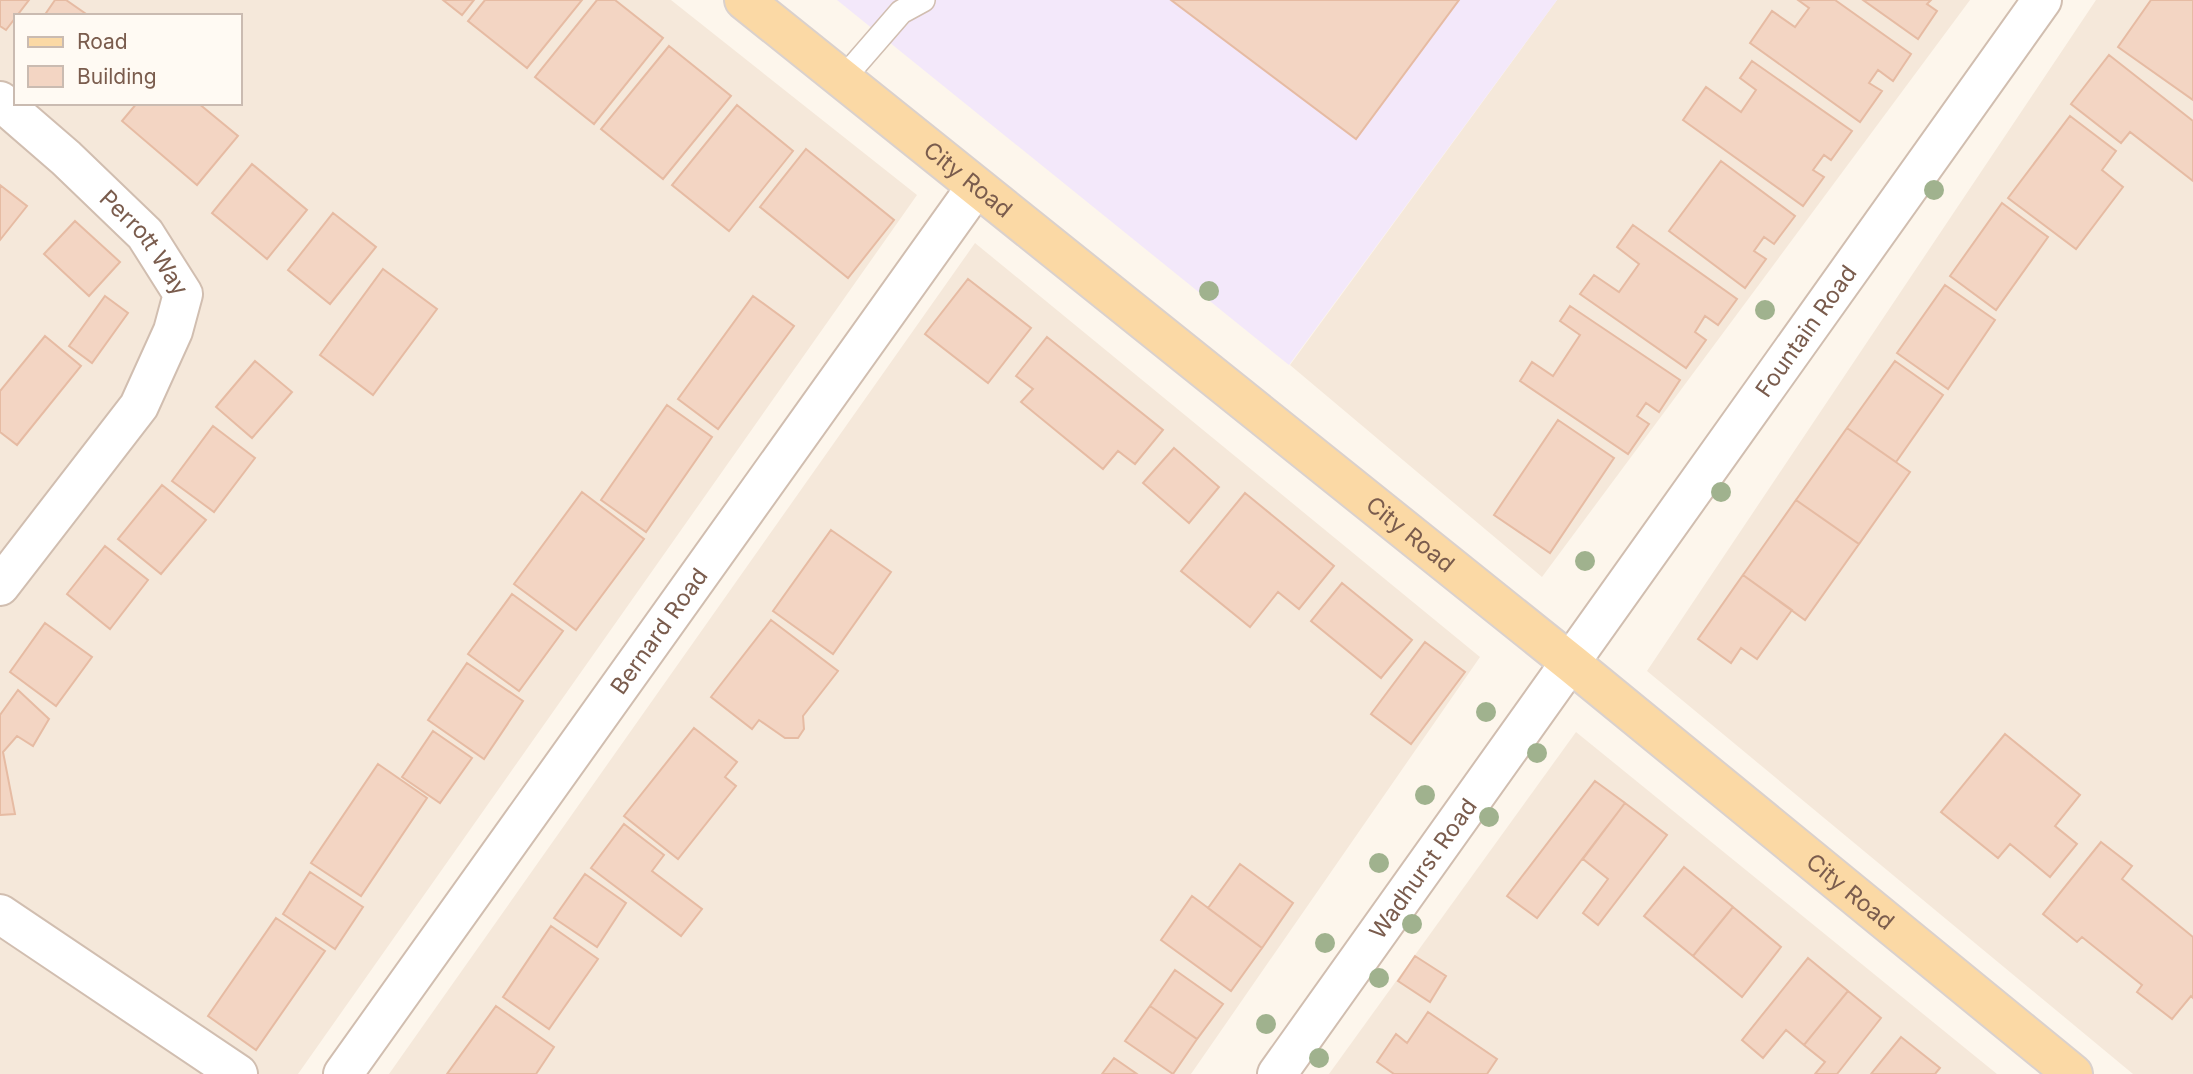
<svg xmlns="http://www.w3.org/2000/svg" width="2193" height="1074" font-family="Inter,sans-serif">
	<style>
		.residential { fill: #f5e8da; fill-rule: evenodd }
		.education { fill: #f3e8fa }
		.building { fill: #f3d5c3; stroke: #e6bba3; stroke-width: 2 }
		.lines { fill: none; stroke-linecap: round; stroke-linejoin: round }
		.service-casing { stroke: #d1beb0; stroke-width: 26 }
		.minor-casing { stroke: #d1beb0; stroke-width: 42 }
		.primary-casing { stroke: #dad1cd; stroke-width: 42 }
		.service { stroke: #fff; stroke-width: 23 }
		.minor { stroke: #fff; stroke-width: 38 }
		.primary { stroke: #fbd9a5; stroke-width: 38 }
		.tree { fill: #a0b28e }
		.labels { text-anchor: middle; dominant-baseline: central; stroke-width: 7; stroke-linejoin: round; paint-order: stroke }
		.street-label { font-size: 23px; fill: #7a5c4d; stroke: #fffaf3 }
	</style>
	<rect width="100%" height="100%" fill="#fdf6ec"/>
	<!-- residential -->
	<path class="residential" d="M0 0H671L917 195 298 1074H0ZM16 16H240V103H16Z
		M1557 0H1970L1542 577 1290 365Z
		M2096 0H2193V1074H2133L1647 671Z
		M975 243 1480 657 1191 1074H389Z
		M1576 732 1997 1074H1329Z"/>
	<!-- education -->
	<path class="education" d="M837 0H1557L1289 365Z"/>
	<!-- building -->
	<path class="building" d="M0 0H29L6 30 0 26Z
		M55 0H66L89 16H44Z
		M443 0H474L462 15Z
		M485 0H582L527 68 468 21Z
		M597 0H615L663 38 594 124 535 77Z
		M1171 0H1459L1356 139Z
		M1798 0H1835L1911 54 1893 81 1878 70 1869 83 1882 91 1860 122 1750 43 1772 11 1795 27 1809 8Z
		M1863 0H1931L1927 4 1937 11 1918 39Z
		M2151 0H2193V100L2118 47Z
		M669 46 731 96 663 179 601 129Z
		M2109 55 2193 121V181L2130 132 2121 143 2071 104Z
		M1752 61 1852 131 1831 160 1824 155 1813 170 1824 177 1803 206 1683 120 1706 87 1741 112 1756 90 1740 78Z
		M137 103H198L238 136 197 185 122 121Z
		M737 105 793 151 729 231 672 185Z
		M2070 116 2116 151 2102 170 2123 187 2076 249 2008 198Z
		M806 149 894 220 848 278 760 207Z
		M1721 161 1795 216 1774 244 1764 237 1754 251 1766 259 1745 288 1669 231Z
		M252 164 307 210 267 259 212 213Z
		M0 185 27 206 0 240Z
		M2002 203 2048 237 1996 310 1950 276Z
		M333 213 376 247 330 304 288 270Z
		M75 221 120 262 89 296 44 254Z
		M1633 225 1737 299 1718 325 1705 316 1695 332 1706 340 1686 368 1580 294 1594 275 1619 292 1639 264 1617 247Z
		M383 269 437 309 373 395 320 355Z
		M968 279 1031 328 988 383 925 334Z
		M1945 285 1995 320 1948 389 1897 353Z
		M105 296 128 313 92 363 69 346Z
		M753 296 794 326 718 429 678 399Z
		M1570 306 1680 380 1659 412 1646 403 1637 416 1649 424 1628 454 1520 381 1532 362 1553 376 1580 335 1560 321Z
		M45 336 81 366 17 445 0 432V391Z
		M1047 337 1163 430 1135 464 1118 451 1103 469 1021 402 1033 389 1016 376Z
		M255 361 292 392 252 438 216 407Z
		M1895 361 1943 395 1896 462 1847 428Z
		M667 405 712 437 646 532 601 500Z
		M1558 420 1614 458 1550 553 1494 515Z
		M213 426 255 458 214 512 172 481Z
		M1847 428 1910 472 1859 544 1796 500Z
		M1174 448 1219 487 1189 523 1143 483Z
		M162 485 206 520 161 574 118 539Z
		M582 492 644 539 576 630 514 584Z
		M1245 493 1334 566 1299 609 1278 592 1250 627 1181 571Z
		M1796 500 1859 544 1805 620 1743 575Z
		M831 530 891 572 833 654 773 611Z
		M105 546 148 580 110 629 67 594Z
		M1743 575 1792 610 1757 659 1741 648 1731 663 1698 639Z
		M1342 583 1412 640 1381 678 1311 621Z
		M512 594 563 631 519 691 468 654Z
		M771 620 838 671 803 716 804 729 798 738H785L759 720 752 729 711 697Z
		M45 623 92 657 56 706 10 672Z
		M1425 642 1465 672 1411 744 1371 714Z
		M467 663 523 701 484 759 428 720Z
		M18 690 49 719 33 746 17 736 3 752 15 814 0 815V715Z
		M694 728 737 762 725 777 736 786 678 859 624 816Z
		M433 731 472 758 440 803 402 777Z
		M2005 734 2080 795 2055 826 2077 844 2050 877 2010 844 1998 858 1941 812Z
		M378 764 427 798 361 896 311 863Z
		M1595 781 1625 803 1537 918 1507 896Z
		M1625 803 1667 835 1598 925 1583 913 1608 879 1583 859Z
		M624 824 664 855 652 871 702 909 681 936 591 868Z
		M2101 842 2132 866 2122 879 2193 937V998L2191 996 2172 1019 2137 992 2142 985 2082 937 2077 942 2043 914Z
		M1240 864 1293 903 1262 948 1208 908Z
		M1684 867 1733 907 1693 956 1644 916Z
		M310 872 363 907 335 949 283 914Z
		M585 874 626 903 597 947 554 918Z
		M1192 896 1262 948 1231 991 1161 940Z
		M1733 907 1781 947 1742 997 1693 956Z
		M276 918 325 951 256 1050 208 1016Z
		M551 926 598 959 549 1029 503 997Z
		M1415 956 1446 976 1430 1002 1398 981Z
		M1808 958 1848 991 1804 1045 1786 1030 1763 1058 1742 1040Z
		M1175 970 1223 1004 1197 1039 1150 1006Z
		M1848 991 1881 1018 1837 1074H1815L1825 1062 1804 1045Z
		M496 1006 554 1047 536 1074H447Z
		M1150 1006 1197 1039 1173 1074 1125 1041Z
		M1428 1012 1497 1059 1487 1074H1394L1377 1062 1396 1034 1407 1043Z
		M1901 1037 1940 1068 1935 1074H1871Z
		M1114 1058 1137 1074H1102Z"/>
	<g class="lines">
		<defs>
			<path id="service" d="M842 80 901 12 923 0"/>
			<g id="minor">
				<path id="s1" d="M0 101 66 158 145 234 183 294 173 331 139 406 0 586"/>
				<path d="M0 914 238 1074"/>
				<path id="s2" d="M343 1074 976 187"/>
				<path id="s3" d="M1277 1074 2042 0"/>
			</g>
			<g id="primary">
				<path id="s4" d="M744 0 1572 664 2073 1074"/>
			</g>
		</defs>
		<!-- service casing -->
		<use href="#service" class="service-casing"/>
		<!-- minor casing -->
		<use href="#minor" class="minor-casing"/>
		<!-- primary casing -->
		<use href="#primary" class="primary-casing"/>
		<!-- service -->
		<use href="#service" class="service"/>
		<!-- minor -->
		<use href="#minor" class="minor"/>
		<!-- primary -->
		<use href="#primary" class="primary"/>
	</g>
	<!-- trees -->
	<g class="tree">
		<circle cx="1934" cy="190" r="10"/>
		<circle cx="1209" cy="291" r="10"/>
		<circle cx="1765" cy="310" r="10"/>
		<circle cx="1721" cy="492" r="10"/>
		<circle cx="1585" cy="561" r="10"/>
		<circle cx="1486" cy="712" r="10"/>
		<circle cx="1537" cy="753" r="10"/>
		<circle cx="1425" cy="795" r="10"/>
		<circle cx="1489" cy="817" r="10"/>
		<circle cx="1379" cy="863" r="10"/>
		<circle cx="1412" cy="924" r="10"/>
		<circle cx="1325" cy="943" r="10"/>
		<circle cx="1379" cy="978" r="10"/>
		<circle cx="1266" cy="1024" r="10"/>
		<circle cx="1319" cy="1058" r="10"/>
	</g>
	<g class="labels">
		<!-- street labels -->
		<g class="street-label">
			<text stroke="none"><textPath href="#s4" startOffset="287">City Road</textPath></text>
			<text stroke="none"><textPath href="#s1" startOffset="203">Perrott Way</textPath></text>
			<text stroke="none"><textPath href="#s3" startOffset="912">Fountain Road</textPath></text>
			<text stroke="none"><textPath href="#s4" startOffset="854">City Road</textPath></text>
			<text stroke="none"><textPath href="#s2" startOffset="544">Bernard Road</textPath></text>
			<text stroke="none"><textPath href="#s3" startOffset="252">Wadhurst Road</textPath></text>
			<text stroke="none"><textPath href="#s4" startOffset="1421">City Road</textPath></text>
		</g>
	</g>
	<!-- legend -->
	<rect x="14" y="14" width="228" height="91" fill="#fffaf3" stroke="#cabbb1" stroke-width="2"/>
	<rect x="28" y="37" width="35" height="10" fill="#fbd9a5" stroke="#cabbb1" stroke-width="2"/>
	<text x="77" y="49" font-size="21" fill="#7a5c4d">Road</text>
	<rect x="28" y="66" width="35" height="21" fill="#f3d5c3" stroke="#cabbb1" stroke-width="2"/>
	<text x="77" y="84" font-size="21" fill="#7a5c4d">Building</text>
</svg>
